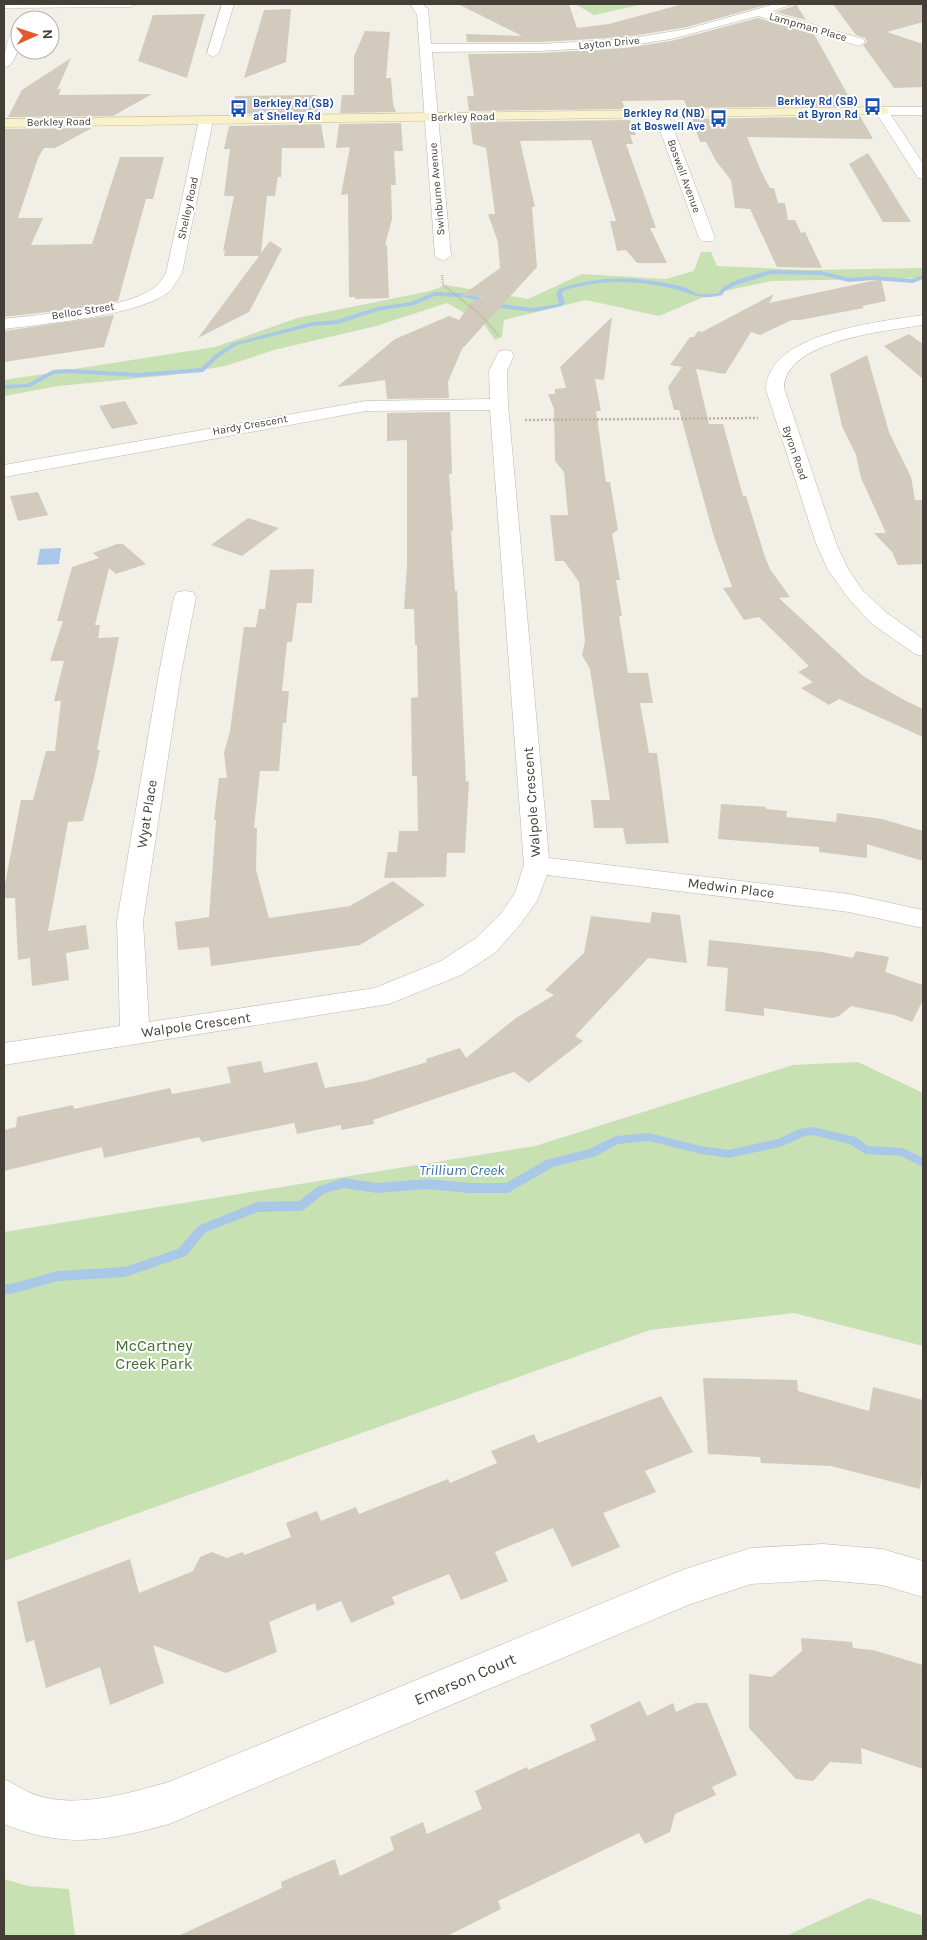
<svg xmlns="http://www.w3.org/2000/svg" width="927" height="1940" font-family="Karla,sans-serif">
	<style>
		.green { fill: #c8e1b3 }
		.water { fill: #a9c8e8 }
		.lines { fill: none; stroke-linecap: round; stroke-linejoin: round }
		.stream { fill: #a9c8e8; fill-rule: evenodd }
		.building { fill: #d2cbbd }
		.street-casing { stroke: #bcb7aa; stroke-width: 1 }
		.secondary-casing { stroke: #ccc39a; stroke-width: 1 }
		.path-far1 { stroke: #bcb49d; stroke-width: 2; stroke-dasharray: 1 1; stroke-linecap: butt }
		.path { stroke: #bcb49d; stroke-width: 2.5; stroke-dasharray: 2 2; stroke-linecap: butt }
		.street { fill: #fff; fill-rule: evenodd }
		.secondary { fill: #f9f1c9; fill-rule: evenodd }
		.labels { text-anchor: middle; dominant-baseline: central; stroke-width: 4; stroke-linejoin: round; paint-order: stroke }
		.far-street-label { font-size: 11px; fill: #433f36; stroke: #fff }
		.far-transit-label { font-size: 11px; font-weight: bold; fill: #164399; stroke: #fff; text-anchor: end }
		.street-label { font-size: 14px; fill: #433f36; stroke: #fff }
		.water-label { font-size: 15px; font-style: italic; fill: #3b6ea3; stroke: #fff }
		.near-park-label { font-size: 16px; fill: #426f30; stroke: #fff }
		.near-street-label { font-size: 16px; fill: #433f36; stroke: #fff }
	</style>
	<rect width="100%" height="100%" fill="#f1efe6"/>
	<!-- green -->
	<path class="green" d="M575 4H644L594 15Z
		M701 252H711L717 266 806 270 923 268V278L771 281 711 294 659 316 586 300 504 320 502 337 495 340 484 324 447 303 376 326 274 350 225 366 172 375 58 386 4 396V380L215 347 297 318 430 291 446 285 528 299 582 274 666 279 694 271Z
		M858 1062 923 1093V1346L794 1313 650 1330 4 1561V1232L535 1146 793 1065Z
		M4 1879 28 1886 69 1889 75 1936H4Z
		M869 1898 923 1916V1936H786Z"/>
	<!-- water -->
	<path class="water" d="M61 548 59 564 37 565 40 549Z"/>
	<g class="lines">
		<!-- stream -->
		<path class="stream" d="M772 270 821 271 849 278 873 276 912 279 923 275V279L913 283 873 280 849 282 821 275 772 274 736 285 725 291 722 295C695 301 694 293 670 288 635 280 598 279 563 291L562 294 565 302 562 306 533 312 501 308 465 297 435 296 414 305 378 311 338 324 312 326 237 345 220 356 203 372 137 377 67 373 54 374 30 387 4 389V385L27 384 53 370 67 369 137 373 201 368 216 354 233 343 312 322 337 320 377 307 411 302 434 292 465 293 502 304 533 308 558 304 559 302 556 294 559 289C595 276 632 276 670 284 676 285 683 286 688 289 692 291 695 293 699 294 705 295 712 293 718 293 727 280 757 274 772 270Z
			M813 1127 856 1137 868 1146 903 1148 923 1158V1167L901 1156 866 1154 849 1144 813 1135 805 1136 780 1147 728 1158 701 1154 649 1141 618 1144 596 1156 553 1167 508 1193H469L428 1189 377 1193 344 1188 325 1193 305 1209 301 1211 258 1212 206 1232 186 1256 125 1277 58 1281 11 1294H4V1284H11L58 1271 125 1267 178 1249 198 1226 257 1202 299 1201 317 1187 344 1178 377 1183 428 1179 469 1183H506L546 1160 589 1149 616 1136 649 1133 701 1146 728 1150 778 1139 799 1129Z"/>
	</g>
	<!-- building -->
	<path class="building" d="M458 4H569L577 28 609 24 683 4H769L687 27 626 37 540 42H467L466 34 522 36Z
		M796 4 806 20 776 12 794 6Z
		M833 4H923V22L887 32 923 44V87L894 88 863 45 867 42 865 38 856 35Z
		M291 9 286 62 244 78 264 10Z
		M205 14 187 78 138 61 153 15Z
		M758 18 814 34 854 106 687 108 684 100 622 101 625 109 469 111 467 96H474L468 54 540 53 626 48 671 41Z
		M365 31 390 32 386 78H391L393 104 396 112 340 113 342 95H354V56Z
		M71 58 57 90 61 88 59 95 152 94 113 116 8 117 22 90Z
		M316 95 319 113 231 114 235 96Z
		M860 116 873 139 747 137 761 171 770 188H774L778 203H785L788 220H795L801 233 805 232 822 268 777 267 750 209 735 208 731 180 716 161 706 142H700L692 119Z
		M630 120 636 135H630L633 144H626L656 228H650L667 263H637L626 250 617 251 610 221H616L591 140 520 141 535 207H532L537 267 462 349 448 382 449 398 387 399 385 380 337 387 395 339 449 316 459 320 471 302 485 296H461L500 268 498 242 488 214H495L486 148 473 144 470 122Z
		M401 123 403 151H394L396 185H391L392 219 385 245H387L389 298 355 299V297H349L348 194 341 195 350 147 336 148 339 124Z
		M321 124 325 148H282L281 177H278L275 196H267L261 253 270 241 282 249 249 312 198 338 259 256H224L225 251H223L234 196H224L230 149H224L229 126Z
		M92 128 55 148H44L38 158 18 218H43L31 245 92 244 120 157H164L153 199H146L118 301 81 308 4 317V129Z
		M868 153 899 203 911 222H883L849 164Z
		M881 279 886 301 862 306 864 308 800 320H792L760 335 751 332 725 374 696 369 709 424H723L743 496H746L765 557 770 569 790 597 779 598 863 676 904 700 923 709V737L839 699 829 705 801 688 813 682 798 672 809 666 759 617 744 620 723 588 732 587 714 537 679 410H674L668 387 682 367 670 365 690 337H694L698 331 702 332 774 294 769 303Z
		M114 315 104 347 4 362V331Z
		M612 317 604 380 595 379 601 411H596L606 482H610L618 530 612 534 620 580H616L622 616H619L628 673H648L653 703H640L649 753H657L669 843 626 844 623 828H594L591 800H610L590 669 582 655 585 641 579 582 564 561H555L550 515H568L564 472 555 461 554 409 548 394H555V389L566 388 560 367Z
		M909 334 923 344V379L884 346Z
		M867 355 889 432 911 477 915 500H923V564L898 565 892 552 874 533H886L861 478 856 455 842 426 830 374Z
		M125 401 138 424 112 429 99 406Z
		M450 412 452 474H449L453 531H451L455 591H457L466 782 469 781 465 853H447L446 877 384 878 388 852H397L399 831H418L417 776H412L411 698 418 697 417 645H415L414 609H404L407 564V440L387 441V413Z
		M38 492 48 515 18 521 10 496Z
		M248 518 279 528 242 556 211 545Z
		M117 544H123L146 564 116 574 109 568 95 625H100L98 638 119 637 97 750H100L94 778 83 821 68 822 48 931 86 925 89 949 66 953 69 980 32 986 30 958 18 960 15 898H4V889L21 800H33L46 751H55L61 701H54L64 661H50L63 621H57L72 567 99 558 93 553Z
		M314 569 312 603H297L292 642H287L282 691H289L286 723H283L279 771H260L254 828H257L256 870 269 918 350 906 393 881 425 905 360 945 211 966 209 947 178 950 175 922 209 917 216 820H214L219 778H227L224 753 230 731 244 627H256L259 609H265L270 570Z
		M721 804 766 807V809L787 811 786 817 836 822 837 813 882 819 923 831V861L867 844V858L819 852V847L718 839Z
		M652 912 680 915 687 963 648 958 575 1036 583 1041 529 1083 514 1072 373 1120 374 1124 341 1130V1125L297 1134 294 1123 202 1142 199 1137 104 1158 102 1147 4 1171V1130L16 1127 17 1117 73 1105 74 1109 170 1088 172 1094 231 1083 227 1067 261 1061 264 1073 317 1062 325 1088 365 1081 427 1062 426 1059 460 1048 466 1058 516 1018 554 995 545 990 584 953 591 916 650 923Z
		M709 940 822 952 853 958 856 951 889 957 885 972 923 985V1000L912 1022 894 1015 851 1006 839 1016 832 1018 764 1008V1016L725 1011 728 968 707 966Z
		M703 1378 797 1380 798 1391 869 1411 873 1387 923 1400V1467L920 1489 831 1466 761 1463 760 1457 708 1454Z
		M661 1396 693 1452 645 1471 656 1492 603 1513 620 1547 572 1567 553 1528 495 1552 508 1581 461 1600 449 1574 392 1597 395 1604 351 1623 341 1601 317 1611 315 1603 269 1622 277 1652 226 1673 153 1645 164 1683 110 1705 100 1667 46 1688 34 1640 26 1643 17 1602 130 1559 139 1593 193 1571 200 1557 212 1552 227 1558 243 1552 244 1555 291 1537 286 1523 317 1511 321 1521 356 1507 359 1514 448 1479 450 1483 497 1463 491 1451 534 1434 538 1443Z
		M801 1638 852 1642 853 1648 873 1650 923 1665V1769L861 1748 862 1764 830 1762 813 1781 796 1779 749 1728V1674L772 1677 802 1651Z
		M640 1701 647 1716 673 1703 676 1712 696 1703H707L737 1775 712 1787 716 1795 675 1814 670 1832 645 1844 639 1833 498 1901 501 1909 447 1936H178L282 1888 281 1882 335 1859 340 1876 394 1850 390 1837 423 1822 427 1834 482 1809 475 1791 527 1767 528 1770 596 1740 590 1725Z"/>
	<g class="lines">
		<defs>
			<path id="street" d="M4 4H136L130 7 4 8Z
				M222 4H234L219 53 213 57 207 53Z
				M410 4H422L428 9 431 44H540L626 39 687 29 775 4H793L770 12 863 39 865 42 859 46 758 16 671 39 626 46 540 51 432 52 451 256 443 261 435 256 417 14Z
				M20 27C20 39 18 65 4 68 4 56 6 31 20 27Z
				M882 107H923V115H891L923 164V179L918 178 875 111Z
				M661 110 668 114 715 238 712 241H702L699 238 654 114Z
				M206 116 213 120 182 273C177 280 173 290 166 294 134 316 43 324 4 329V319C45 313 120 311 154 288 159 284 163 278 166 273L199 120Z
				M923 315V325C887 331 785 340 784 388L836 543 848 569 863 591 887 613 923 639V656L915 654 871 623 849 599 828 570 816 543 766 390C767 332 880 322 923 315Z
				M505 350 511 351 514 355 507 371 508 404 549 858 849 894 923 910V928L849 912 547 875 537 901 518 927 496 952 461 975 389 1004 4 1065V1043L120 1026 117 921 159 673 174 597 177 592 185 591 193 592 196 597 181 673 143 921 149 1022 375 988 441 961 476 938 500 915 515 893 524 865 490 410 366 411 4 477V465L366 401 490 399 489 371 499 351Z
				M823 1544 882 1549 923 1561V1597L882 1585 823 1580 751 1584 688 1605 169 1824C108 1841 64 1849 4 1824V1779C13 1783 20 1788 28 1792 72 1811 125 1794 169 1782L685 1569 751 1548Z"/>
			<path id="secondary" d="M882 107 887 108 889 111 887 114 4 127V119Z"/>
		</defs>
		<!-- street casing -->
		<use href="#street" class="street-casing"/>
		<!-- secondary casing -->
		<use href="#secondary" class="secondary-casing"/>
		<!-- path-far1 -->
		<path class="path-far1" d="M442 275 443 285 481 315 499 336"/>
		<!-- path -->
		<path class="path" d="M525 420 758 418"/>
		<!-- street -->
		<use href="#street" class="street"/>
		<!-- secondary -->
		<use href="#secondary" class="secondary"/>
	</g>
	<!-- icons -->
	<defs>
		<symbol id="bus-bare" viewBox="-9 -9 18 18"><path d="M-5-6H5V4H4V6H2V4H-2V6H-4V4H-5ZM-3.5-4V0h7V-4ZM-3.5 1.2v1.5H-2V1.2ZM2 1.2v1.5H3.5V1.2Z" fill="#1a4fb4" stroke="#fff" stroke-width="2.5" paint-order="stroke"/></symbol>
	</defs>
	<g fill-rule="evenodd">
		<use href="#bus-bare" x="860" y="94" width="25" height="25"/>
		<use href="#bus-bare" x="226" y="96" width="25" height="25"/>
		<use href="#bus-bare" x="706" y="106" width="25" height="25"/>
	</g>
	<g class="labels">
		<!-- far-street labels -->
		<g class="far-street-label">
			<text transform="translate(808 27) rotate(16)">Lampman Place</text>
			<text transform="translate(609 43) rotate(-5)">Layton Drive</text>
			<text transform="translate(463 117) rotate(-1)">Berkley Road</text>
			<text transform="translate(59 122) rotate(-1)">Berkley Road</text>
			<text transform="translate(684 176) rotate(70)">Boswell Avenue</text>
			<text transform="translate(437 189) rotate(-95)">Swinburne Avenue</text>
			<text transform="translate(188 208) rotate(-78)">Shelley Road</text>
			<text transform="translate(83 311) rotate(-9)">Belloc Street</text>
			<text transform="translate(250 425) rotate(-10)">Hardy Crescent</text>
			<text transform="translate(795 453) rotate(71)">Byron Road</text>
		</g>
		<!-- far-transit labels -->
		<g class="far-transit-label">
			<text x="858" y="101">Berkley Rd (SB)<tspan x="858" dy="13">at Byron Rd</tspan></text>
			<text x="253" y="103" text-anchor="start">Berkley Rd (SB)<tspan x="253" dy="13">at Shelley Rd</tspan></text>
			<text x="705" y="113">Berkley Rd (NB)<tspan x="705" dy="13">at Boswell Ave</tspan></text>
		</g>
		<!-- street labels -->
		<g class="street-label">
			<text transform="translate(532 802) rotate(-94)">Walpole Crescent</text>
			<text transform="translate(147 814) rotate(-81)">Wyat Place</text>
			<text transform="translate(731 888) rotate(7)">Medwin Place</text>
			<text transform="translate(196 1025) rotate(-8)">Walpole Crescent</text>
		</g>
		<!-- water labels -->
		<g class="water-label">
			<text x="462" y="1170">Trillium Creek</text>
		</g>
		<!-- near-park labels -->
		<g class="near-park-label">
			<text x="154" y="1345">McCartney<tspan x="154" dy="18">Creek Park</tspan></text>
		</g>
		<!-- near-street labels -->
		<g class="near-street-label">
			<text transform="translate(465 1679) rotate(-23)">Emerson Court</text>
		</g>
	</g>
	<!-- border -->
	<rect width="927" height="1940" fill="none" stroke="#433f36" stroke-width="10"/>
	<!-- north arrow -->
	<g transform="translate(35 35) rotate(87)"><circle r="24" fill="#ffffff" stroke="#b4b2af"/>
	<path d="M0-4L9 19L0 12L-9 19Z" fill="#e3592c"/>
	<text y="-8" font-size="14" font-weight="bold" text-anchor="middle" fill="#433f36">N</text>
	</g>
</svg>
